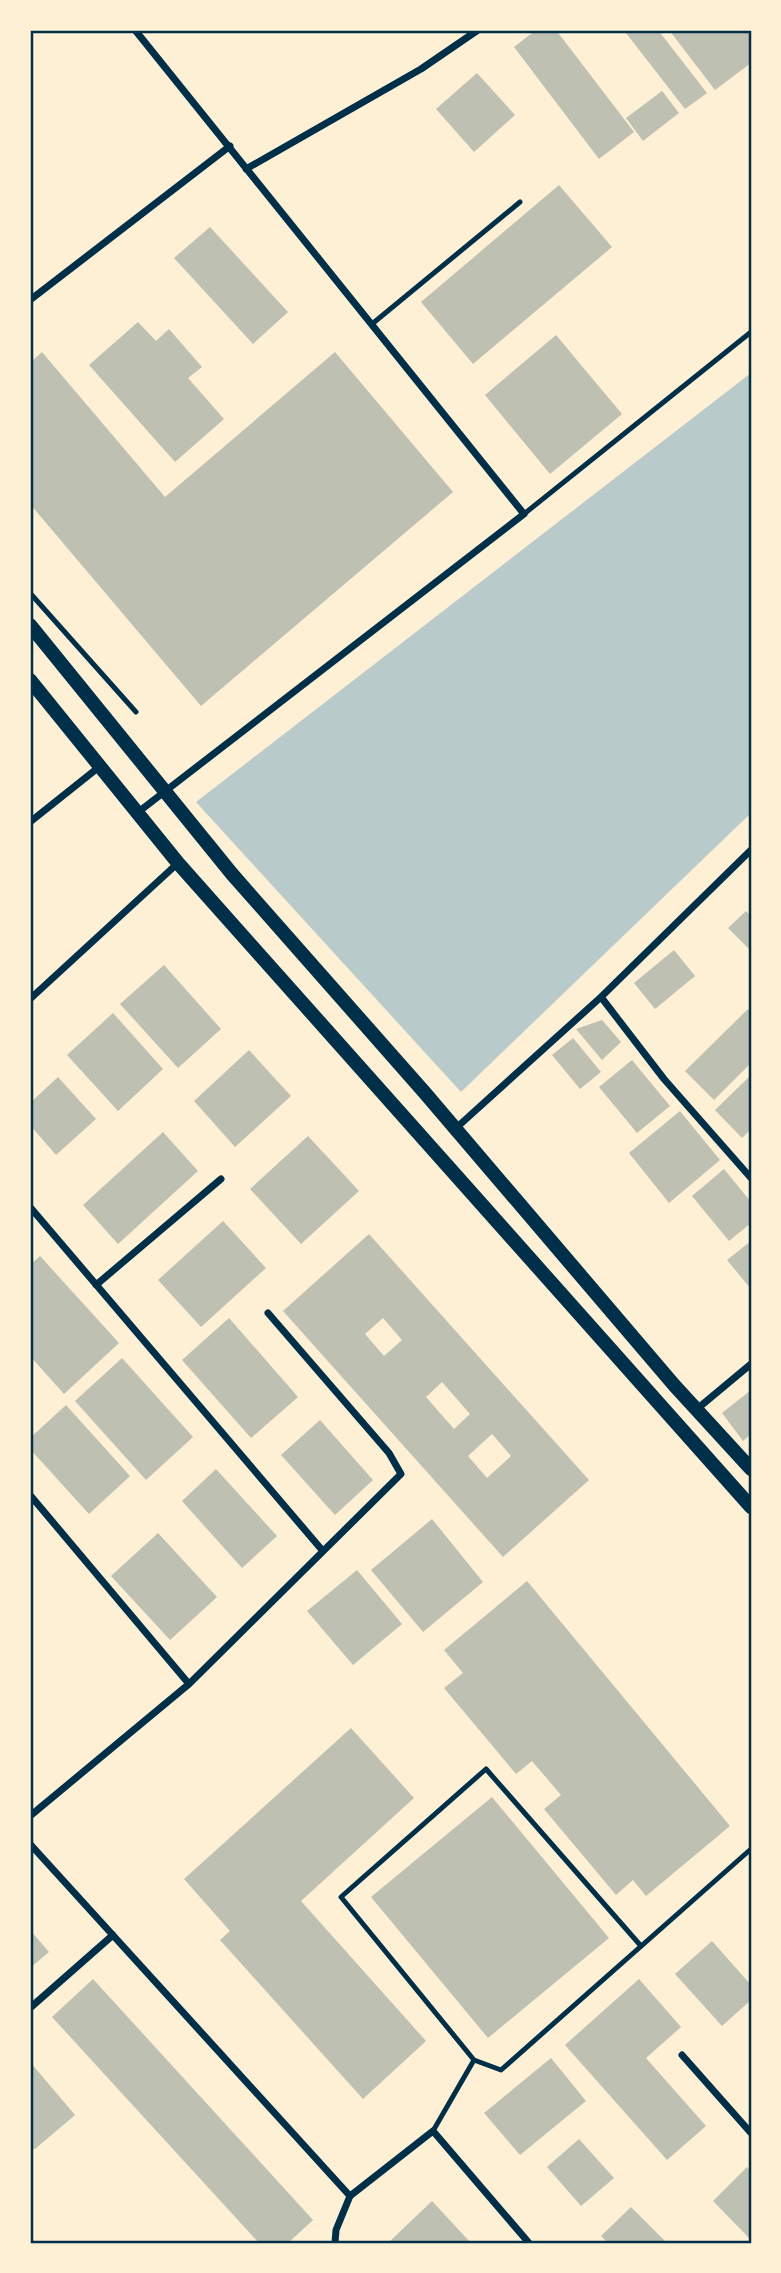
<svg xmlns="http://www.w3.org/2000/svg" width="781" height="2273" font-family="Montserrat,sans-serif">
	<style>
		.green { fill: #b9caca }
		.building { fill: #bec0b2; fill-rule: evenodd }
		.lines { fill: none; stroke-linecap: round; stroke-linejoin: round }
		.service { stroke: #003049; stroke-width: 5 }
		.minor { stroke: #003049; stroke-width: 7 }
		.secondary { stroke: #003049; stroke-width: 14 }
		.neatline { fill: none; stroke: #003049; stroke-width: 2.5 }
	</style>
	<rect width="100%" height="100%" fill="#fdf0d5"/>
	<!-- green -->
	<path class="green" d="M751 373V813L461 1092 196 802Z"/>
	<!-- building -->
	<path class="building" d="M536 30H556L634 132 599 159 514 47Z
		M631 30H658L707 93 685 109 626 33Z
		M669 30H751V63L715 90Z
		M477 73 515 115 474 152 436 109Z
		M662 91 679 113 643 141 626 118Z
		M559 185 612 247 473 364 421 302Z
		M210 227 288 312 253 344 174 258Z
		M138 322 156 341 169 329 202 367 188 378 224 419 175 462 89 365Z
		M556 335 622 414 550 474 485 395Z
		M42 352 165 497 335 352 453 492 201 706 30 504V363Z
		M746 911 751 916V951L728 928Z
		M674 950 695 976 655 1009 634 983Z
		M164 965 221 1029 178 1068 120 1004Z
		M748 1009 751 1013V1063L714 1100 685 1071Z
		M113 1013 163 1069 118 1111 67 1055Z
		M602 1020 621 1042 602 1060 576 1029Z
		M573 1038 601 1072 580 1089 552 1055Z
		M249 1050 291 1096 235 1147 194 1101Z
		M632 1060 670 1106 637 1133 599 1087Z
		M751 1075V1129L742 1138 715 1110Z
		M58 1077 96 1119 56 1155 30 1125V1103Z
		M680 1111 720 1160 669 1203 629 1153Z
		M163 1132 198 1171 118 1244 83 1205Z
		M308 1136 359 1191 301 1244 250 1189Z
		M724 1169 751 1202V1223L729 1241 692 1196Z
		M223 1221 266 1268 201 1327 158 1280Z
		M369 1234 589 1480 503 1557 283 1311ZM383 1318 402 1340 384 1356 365 1334ZM442 1382 470 1414 454 1429 426 1397ZM492 1434 511 1456 487 1478 468 1456Z
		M751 1241V1289L727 1260Z
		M40 1256 119 1343 64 1394 30 1356V1265Z
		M229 1318 298 1397 251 1438 182 1360Z
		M122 1358 193 1437 146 1480 75 1401Z
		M751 1390V1434L743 1441 722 1413Z
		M66 1405 130 1476 89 1514 30 1449V1438Z
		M320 1420 373 1480 335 1515 281 1455Z
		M216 1469 277 1536 242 1568 182 1501Z
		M432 1519 483 1582 423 1632 371 1570Z
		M158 1533 217 1597 170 1640 111 1576Z
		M357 1570 402 1624 353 1665 307 1611Z
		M527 1581 730 1826 646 1896 633 1880 616 1895 544 1809 561 1795 532 1761 516 1774 444 1688 463 1673 444 1650Z
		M351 1728 414 1798 301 1901 426 2041 363 2099 220 1940 230 1931 184 1879Z
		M492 1797 609 1938 488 2038 371 1897Z
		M30 1930 49 1952 30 1968Z
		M712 1941 751 1985V2000L722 2026 675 1974Z
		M93 1979 313 2220 288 2243H259L52 2017Z
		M639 1979 681 2027 646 2058 706 2126 667 2160 565 2045Z
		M551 2058 586 2101 520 2155 484 2113Z
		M30 2062 75 2115 35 2149 30 2148Z
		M579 2139 614 2178 581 2206 547 2167Z
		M747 2167 751 2171V2240L713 2201Z
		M432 2201 471 2243H388Z
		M631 2207 667 2243H608L601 2236Z"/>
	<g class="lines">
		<!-- service -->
		<path class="service" d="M372 324 520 202
			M524 514 751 332
			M30 593 136 712
			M474 2060 341 1897 486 1769 641 1946
			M433 2131 474 2060 501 2070 751 1849"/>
		<!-- minor -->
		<path class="minor" d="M135 30 524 514 137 813
			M246 169 421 69 478 30
			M30 300 230 146
			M30 822 99 767
			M601 997 664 1079 751 1178
			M30 999 178 863
			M455 1129 601 997 751 850
			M30 1207 322 1550
			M96 1285 221 1179
			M697 1409 751 1364
			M30 1495 189 1684
			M30 1816 189 1684 401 1474 389 1453 268 1313
			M30 1844 350 2196
			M30 2008 113 1935
			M682 2055 751 2133
			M335 2243 336 2230 350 2196 433 2131 529 2243"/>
		<!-- secondary -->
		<path class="secondary" d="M30 625 232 874 425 1093 674 1385 751 1469
			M30 680 178 863 751 1507"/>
	</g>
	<!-- border -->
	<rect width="781" height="2273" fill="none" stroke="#fdf0d5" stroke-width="63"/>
	<rect x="32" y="32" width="718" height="2210" class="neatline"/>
</svg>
